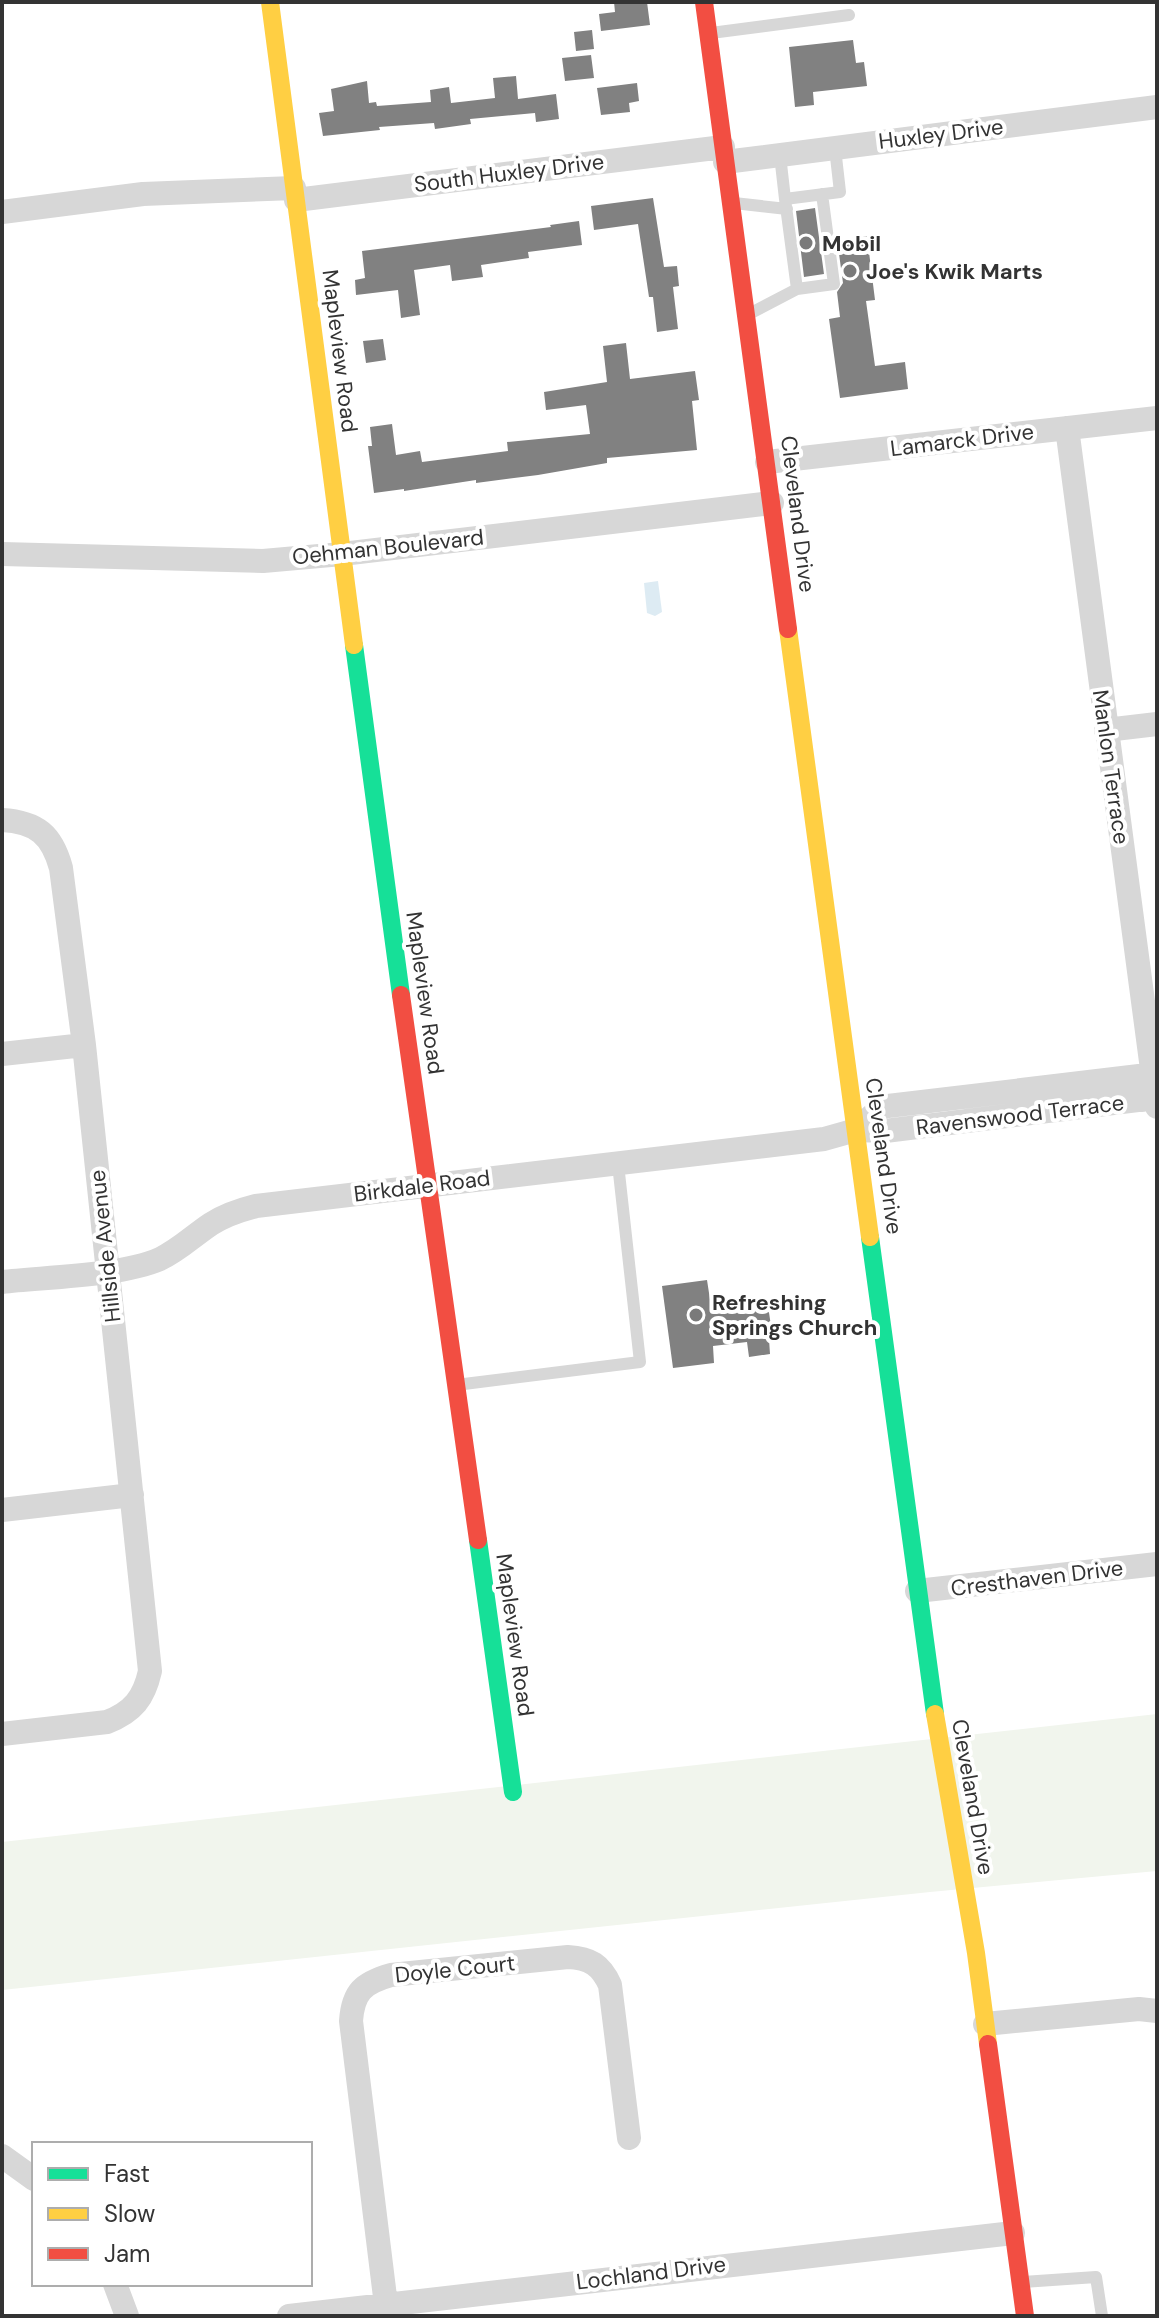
<svg xmlns="http://www.w3.org/2000/svg" width="1159" height="2318" font-family="'DM Sans',sans-serif">
	<style>
		.green { fill: #f1f5ed }
		.water { fill: #ddebf3 }
		.building { fill: #818181 }
		.lines { fill: none; stroke-linecap: round; stroke-linejoin: round }
		.lane { stroke: #d7d7d7; stroke-width: 12 }
		.street { stroke: #d7d7d7; stroke-width: 24 }
		.fast { stroke: #16e098; stroke-width: 18 }
		.slow { stroke: #ffcf43; stroke-width: 18 }
		.jam { stroke: #f24e42; stroke-width: 18 }
		.poi-dot { fill: #7a7a7a; stroke: #fff; stroke-width: 3 }
		.labels { text-anchor: middle; dominant-baseline: central; stroke-width: 8; stroke-linejoin: round; paint-order: stroke }
		.street-label { font-size: 22px; fill: #333; stroke: #fff }
		.poi-label { font-size: 22px; font-weight: bold; fill: #333; stroke: #fff; text-anchor: start }
	</style>
	<rect width="100%" height="100%" fill="#fff"/>
	<!-- green -->
	<path class="green" d="M1157 1714V1871L930 1892 2 1990V1842Z"/>
	<!-- water -->
	<path class="water" d="M658 581 662 612 655 616 647 613 644 583Z"/>
	<!-- building -->
	<path class="building" d="M614 2H647L650 25 601 31 599 14 615 12Z
		M592 30 594 49 576 51 574 32Z
		M853 40 856 63 864 62 867 86 813 92 814 105 795 107 789 47Z
		M591 55 594 78 565 81 562 58Z
		M516 76 518 99 556 94 559 119 536 122 535 113 470 119 471 124 435 129 434 123 379 127 380 130 323 136 319 113 334 111 331 89 367 81 369 103 376 102 377 106 431 102 430 90 449 87 451 103 495 98 493 78Z
		M637 83 639 101 629 103 630 112 601 115 597 88Z
		M653 198 664 267 677 266 679 286 673 287 678 329 657 332 653 297H649L638 224 594 230 591 206Z
		M815 208 824 274 804 277 796 211Z
		M579 221 582 245 528 252 529 258 481 265 483 277 452 281 450 265 414 270 420 315 401 318 398 290 356 295 355 280 365 278 362 251 551 227 550 225Z
		M867 236 875 300 866 301 875 366 905 362 908 389 840 398 829 319 840 317 837 292 843 283 837 239Z
		M383 339 386 360 366 363 363 341Z
		M626 343 630 379 695 371 699 400 692 401 697 450 607 458V463L538 475 476 483V480L404 491V489L374 493 368 446H372L370 427 392 424 396 455 420 451 422 462 508 451 507 442 590 434 586 405 546 410 544 392 607 382 603 346Z
		M707 1280 711 1306H716V1313L768 1306 773 1339H769L770 1354 749 1357 747 1342 713 1346 714 1363 673 1368 662 1286Z"/>
	<g class="lines">
		<!-- lane -->
		<path class="lane" d="M711 33 849 15
			M780 155 785 199 840 192 835 148
			M734 203 787 209
			M797 289 834 284 822 194
			M749 314 797 289 785 199
			M456 1385 640 1362 618 1164
			M1023 2282 1096 2277 1102 2316"/>
		<!-- street -->
		<path class="street" d="M725 162 1157 107
			M296 200 723 147
			M2 212 143 194 294 188
			M1067 428 1157 1107
			M767 462 1157 418
			M2 554 263 561 342 554 772 503
			M1106 730 1157 724
			M2 820C37 822 52 835 61 868L84 1045 150 1671C144 1698 133 1712 107 1722L2 1734
			M2 1054 84 1045
			M856 1130 885 1131 1138 1100H1142L1155 1087
			M2 1282C46 1277 121 1276 160 1259 179 1250 193 1236 211 1224 225 1215 240 1210 256 1206L824 1139 856 1130 882 1107 888 1106 1139 1076 1157 1087
			M2 1510 132 1495
			M917 1591 1157 1564
			M985 2024 1139 2009 1157 2011
			M2 2156 34 2179
			M115 2284 127 2316
			M386 2305 351 2021C353 1992 363 1983 391 1975L568 1957C590 1958 601 1965 610 1985L629 2138
			M289 2316 1013 2233"/>
		<!-- fast -->
		<path class="fast" d="M354 645 401 995
			M870 1237 935 1714
			M478 1540 513 1792"/>
		<!-- slow -->
		<path class="slow" d="M270 2 354 645
			M788 629 870 1237
			M935 1714 976 1953 988 2044"/>
		<!-- jam -->
		<path class="jam" d="M704 2 788 629
			M401 995 478 1540
			M988 2044 1025 2316"/>
	</g>
	<!-- markers -->
	<g class="poi-dot">
		<circle cx="806" cy="243" r="8"/>
		<circle cx="850" cy="271" r="8"/>
		<circle cx="696" cy="1315" r="8"/>
	</g>
	<g class="labels">
		<!-- street labels -->
		<g class="street-label">
			<text transform="translate(941 134) rotate(-7)">Huxley Drive</text>
			<text transform="translate(509 173) rotate(-7)">South Huxley Drive</text>
			<text transform="translate(340 351) rotate(83)">Mapleview Road</text>
			<text transform="translate(962 440) rotate(-7)">Lamarck Drive</text>
			<text transform="translate(798 514) rotate(83)">Cleveland Drive</text>
			<text transform="translate(388 547) rotate(-6)">Oehman Boulevard</text>
			<text transform="translate(1111 767) rotate(82)">Manlon Terrace</text>
			<text transform="translate(425 993) rotate(82)">Mapleview Road</text>
			<text transform="translate(1020 1115) rotate(-7)">Ravenswood Terrace</text>
			<text transform="translate(884 1156) rotate(82)">Cleveland Drive</text>
			<text transform="translate(422 1186) rotate(-7)">Birkdale Road</text>
			<text transform="translate(105 1246) rotate(-96)">Hillside Avenue</text>
			<text transform="translate(1037 1578) rotate(-7)">Cresthaven Drive</text>
			<text transform="translate(515 1635) rotate(82)">Mapleview Road</text>
			<text transform="translate(973 1797) rotate(80)">Cleveland Drive</text>
			<text transform="translate(455 1969) rotate(-6)">Doyle Court</text>
			<text transform="translate(651 2273) rotate(-7)">Lochland Drive</text>
		</g>
		<!-- poi labels -->
		<g class="poi-label">
			<text x="822" y="243">Mobil</text>
			<text x="866" y="271">Joe's Kwik Marts</text>
			<text x="712" y="1302">Refreshing<tspan x="712" dy="25">Springs Church</tspan></text>
		</g>
	</g>
	<!-- border -->
	<rect width="1159" height="2318" fill="none" stroke="#333333" stroke-width="8"/>
	<!-- legend -->
	<rect x="32" y="2142" width="280" height="144" fill="#ffffff" stroke="#adadad" stroke-width="2"/>
	<rect x="48" y="2168" width="40" height="12" fill="#16e098" stroke="#adadad" stroke-width="2"/>
	<text x="104" y="2182" font-size="24" fill="#333333">Fast</text>
	<rect x="48" y="2208" width="40" height="12" fill="#ffcf43" stroke="#adadad" stroke-width="2"/>
	<text x="104" y="2222" font-size="24" fill="#333333">Slow</text>
	<rect x="48" y="2248" width="40" height="12" fill="#f24e42" stroke="#adadad" stroke-width="2"/>
	<text x="104" y="2262" font-size="24" fill="#333333">Jam</text>
</svg>
